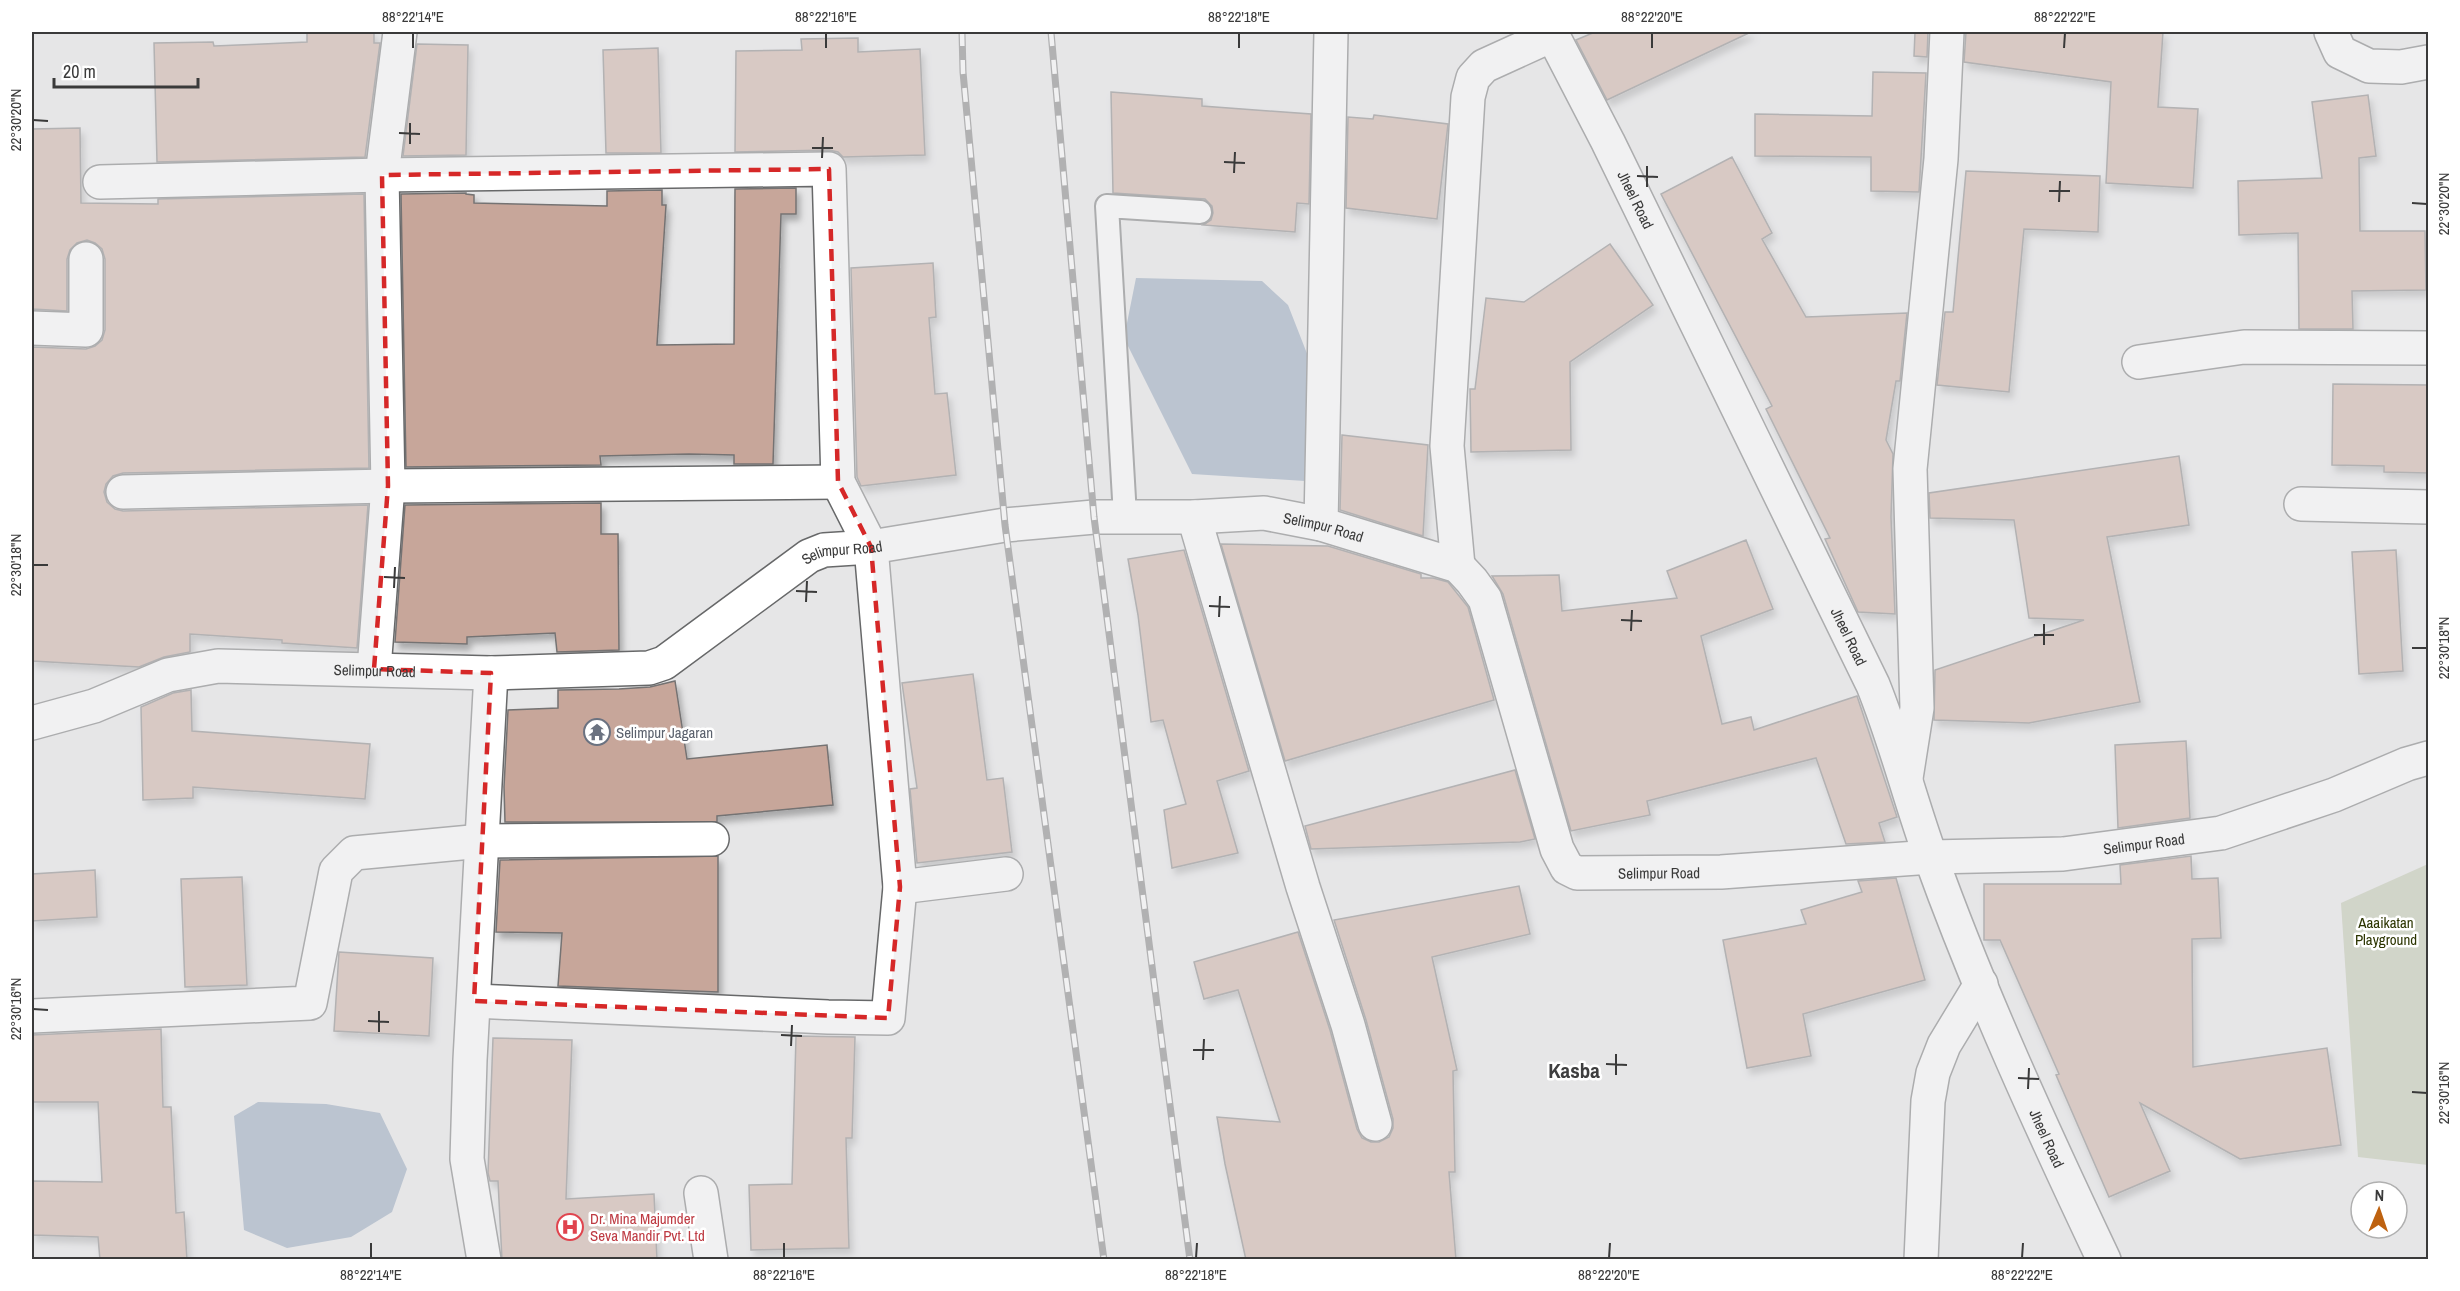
<svg xmlns="http://www.w3.org/2000/svg" width="2460" height="1291" font-family="'Archivo Narrow',sans-serif">
	<style>
		.green { fill: #b9c0a4 }
		.water { fill: #879bb3 }
		.building { fill: #c7a69a; stroke: #757373; stroke-width: 1.5; filter: url(#shadow) }
		.lines { fill: none; stroke-linecap: round; stroke-linejoin: round }
		.service-casing { stroke: #676869; stroke-width: 26 }
		.minor-casing { stroke: #676869; stroke-width: 36 }
		.tertiary-casing { stroke: #676869; stroke-width: 36 }
		.service { stroke: #fff; stroke-width: 22 }
		.minor { stroke: #fff; stroke-width: 33 }
		.tertiary { stroke: #fff; stroke-width: 33 }
		.rail-casing { stroke: #717171; stroke-width: 7 }
		.rail { stroke: #fff; stroke-width: 4.5; stroke-dasharray: 14; stroke-linecap: butt }
		.marked { fill: none; stroke: #d62828; stroke-width: 4.5; stroke-dasharray: 12 8; stroke-linejoin: round }
		.ticks { fill: none; stroke: #3a3a3a; stroke-width: 2 }
		.labels { text-anchor: middle; dominant-baseline: central; stroke-width: 5; stroke-linejoin: round; paint-order: stroke }
		.street-label { font-size: 15px; fill: #3a3a3a; stroke: #fff }
		.worship-label { font-size: 15px; fill: #5b616d; stroke: #fff; text-anchor: start }
		.park-label { font-size: 15px; fill: #2c3501; stroke: #fff }
		.health-label { font-size: 15px; fill: #be3a42; stroke: #fff; text-anchor: start }
		.district-label { font-size: 21px; font-weight: bold; fill: #3e3e3f; stroke: #fff }
		.neatline { fill: none; stroke: #3a3a3a; stroke-width: 2 }
		.ticks-label { font-size: 15px; text-anchor: middle; fill: #3a3a3a }
	</style>
	<defs>
		<filter id="shadow"><feDropShadow dx="3.5" dy="6" stdDeviation="3" flood-color="#0004"/></filter>
	</defs>
	<rect width="100%" height="100%" fill="#e6e6e7"/>
	<!-- green -->
	<path class="green" d="M2428 864V1165L2358 1157 2341 903Z"/>
	<!-- water -->
	<path class="water" d="M1136 278 1262 281 1288 305 1315 374 1324 448 1305 481 1192 474 1124 338Z
		M258 1102 326 1104 380 1113 407 1169 392 1212 351 1237 287 1248 244 1230 234 1116Z"/>
	<!-- building -->
	<path class="building" d="M307 32H374V43H380L365 157 157 162 154 43 213 42 214 46 307 42Z
		M1595 32H1751L1607 100 1576 40Z
		M1915 32H1928L1927 57 1914 56Z
		M1966 32H2163L2158 107 2198 109 2193 188 2106 183 2111 82 1964 62Z
		M858 38V52L920 49 925 155 843 157 838 152 829 150 735 152 736 51 802 50 801 39Z
		M417 44 468 45 466 155 403 156Z
		M658 48 661 153H606L603 50Z
		M1873 72 1926 73 1919 192 1871 191V157L1755 156V114L1872 116Z
		M1111 92 1202 99V106L1311 114 1309 204 1297 203 1295 232 1203 225 1211 220 1213 213 1212 206 1205 199 1113 193Z
		M2368 95 2376 156 2359 158 2360 231H2425L2426 290 2352 291 2353 329H2299L2298 233 2239 235 2238 181 2322 178 2312 102Z
		M1374 115 1448 124 1437 219 1346 208 1348 117 1373 119Z
		M80 128 81 203 158 204V199L364 194 369 468 123 473 113 476 106 484 104 492 107 502 115 509 123 511 368 505 357 648 282 643V640L190 634V652L164 657 139 667 32 661V347L86 349 95 346 102 340 105 330V259L102 249 95 243 87 240 77 243 70 250 67 259V311L32 309V129Z
		M1732 157 1772 233 1762 239 1806 317 1907 313 1900 381H1896L1886 440 1893 454 1891 517 1895 614 1858 612 1825 539 1830 538 1766 409 1772 406 1661 194Z
		M1966 171 2100 176 2098 232 2024 229 2009 392 1937 385 1945 312H1953Z
		M796 188V214H781L773 464H734V455L689 454 600 456 601 465 406 467 401 194 466 193V194L474 195V203L607 206V191L662 190V205H666L657 345 734 344 735 189Z
		M1610 244 1653 305 1570 362 1571 450 1471 452 1470 389H1475L1486 298 1524 302Z
		M933 263 936 317 929 318 935 394 947 393 956 475 861 486 857 477 851 268Z
		M2333 384 2428 385V473L2384 472V466L2332 465Z
		M1342 435 1428 445 1423 536 1340 510Z
		M2179 456 2189 525 2107 537 2140 702 2029 723 1934 720 1935 670 2084 620 2029 618 2014 520 1930 518 1929 493Z
		M601 503V534H618L619 650 557 652 555 633 467 637V644L395 642 405 505Z
		M1746 540 1773 609 1701 636 1722 724 1751 717 1754 730 1857 696 1897 817 1879 823 1885 842 1846 844 1816 758 1647 801 1650 815 1571 831 1503 594 1492 576 1559 575 1562 611 1677 598 1667 571Z
		M1221 544 1328 546 1421 574V578H1433L1448 582 1468 607 1494 700 1285 761Z
		M1184 550 1249 771 1217 781 1238 853 1172 868 1164 810 1186 804 1163 720 1151 722 1138 615 1128 559Z
		M2396 550 2403 671 2359 674 2352 552Z
		M973 674 987 780 1003 778 1012 852 917 863 910 789 917 788 902 683Z
		M675 681 687 759 827 745 833 805 717 816V822H505L504 787 508 710 558 708V690L619 689 650 687Z
		M191 690 192 731 370 744 365 799 193 787V798L143 800 141 707 173 693Z
		M2186 741 2190 818 2118 828 2115 745Z
		M1515 770 1535 839 1520 842 1311 849 1305 826Z
		M718 856V992L558 986 562 933 496 932 500 860Z
		M2191 856 2192 879 2218 878 2221 938 2192 939 2193 1067 2327 1048 2341 1145 2240 1159 2140 1103 2170 1171 2109 1197 2056 1075 2059 1074 2000 940H1984V884H2121L2120 865Z
		M95 870 97 917 32 921V874Z
		M242 877 247 985 185 987 181 879Z
		M1896 878 1925 980 1803 1014 1811 1056 1747 1068 1723 940 1806 924 1801 910 1862 892 1858 881Z
		M1519 886 1530 934 1432 957 1457 1070 1453 1071 1455 1172H1449L1456 1260H1246L1225 1164 1217 1117 1280 1122 1238 990 1204 999 1194 962 1298 932 1330 1030 1357 1129 1362 1138 1371 1142H1379L1389 1137 1393 1128V1119L1366 1020 1334 920Z
		M339 952 433 958 429 1036 334 1031Z
		M161 1029 163 1107H171L176 1213 184 1212 187 1260H100L98 1237 32 1235V1181L102 1182 98 1102H32V1035Z
		M796 1036 855 1037 852 1138H846L849 1248 751 1250 749 1185 792 1184Z
		M493 1038 572 1040 566 1199 654 1194 657 1260H502L498 1181H490L488 1173Z"/>
	<g class="lines">
		<defs>
			<path id="service" d="M1125 516 1107 206 1200 212"/>
			<g id="minor">
				<path d="M2331 32 2340 52 2369 66 2401 67 2428 62"/>
				<path d="M100 182 382 175 829 169 838 482 871 547 900 887 888 1018 828 1017 474 1001"/>
				<path d="M32 328 86 330V259"/>
				<path d="M2139 362 2244 347 2428 348"/>
				<path d="M123 492 388 486 838 482"/>
				<path d="M2301 504 2428 507"/>
				<path d="M1194 517 1303 887 1348 1025 1375 1124"/>
				<path d="M1321 524 1331 32"/>
				<path d="M1458 566 1447 446 1468 97 1473 78 1484 66 1552 35"/>
				<path d="M374 669 388 486 382 175 400 32"/>
				<path id="s1" d="M32 723 94 706 168 675 218 666 491 673 649 668 664 663 809 556 824 550 871 547 1005 525 1094 517H1194L1264 513 1321 524 1458 566 1472 581 1485 599 1557 849 1567 868 1577 873 1721 872 1931 857 2063 854 2221 833 2334 795 2407 764 2428 758"/>
				<path d="M1906 778 1917 708 1910 469 1941 159 1947 32"/>
				<path d="M900 887 1006 874"/>
				<path d="M32 1016 310 1003 336 871 354 853 482 841 712 839"/>
				<path d="M701 1193 711 1260"/>
				<path d="M484 1260 467 1159 470 1060 491 673"/>
				<path d="M1921 1260 1928 1101 1933 1073 1944 1045 1981 984"/>
			</g>
			<g id="tertiary">
				<path id="s2" d="M1551 32 1608 142 1873 685C1896 742 1910 800 1931 858 1980 994 2042 1129 2104 1260"/>
			</g>
		</defs>
		<!-- service casing -->
		<use href="#service" class="service-casing"/>
		<!-- minor casing -->
		<use href="#minor" class="minor-casing"/>
		<!-- tertiary casing -->
		<use href="#tertiary" class="tertiary-casing"/>
		<!-- service -->
		<use href="#service" class="service"/>
		<!-- minor -->
		<use href="#minor" class="minor"/>
		<!-- tertiary -->
		<use href="#tertiary" class="tertiary"/>
		<defs>
			<path id="rail" d="M962 32 963 72 1005 525 1104 1260
				M1051 32 1094 517 1190 1260"/>
		</defs>
		<!-- rail casing -->
		<use href="#rail" class="rail-casing"/>
		<!-- rail -->
		<use href="#rail" class="rail"/>
	</g>
	<!-- marked area -->
	<path d="M0 0H2460V1291H0ZM829 169 838 482 871 547 900 887 888 1018 474 1001 491 673 374 669 388 486 382 175Z" fill="#e6e6e7" fill-opacity=".55" fill-rule="evenodd"/>
	<path class="marked" d="M829 169 838 482 871 547 900 887 888 1018 474 1001 491 673 374 669 388 486 382 175Z"/>
	<!-- ticks -->
	<path class="ticks" d="M413 48V33M826 48V33M1239 48V33M1652 48V33M2064 48 2065 33M33 120 48 121M399 133 420 134M410 144V123M812 148H833M822 158 823 137M1224 162 1245 163M1234 173 1235 152M1637 176 1658 177M1647 187V166M2049 191H2070M2059 202 2060 181M2412 203 2427 204M33 565H48M384 577 405 578M394 588 395 567M796 591 817 592M806 602 807 581M1209 606 1230 607M1219 617 1220 596M1621 620 1642 621M1631 631 1632 610M2034 635H2054M2044 645V624M2412 648H2427M33 1009 48 1010M368 1021 389 1022M379 1032V1011M781 1035 802 1036M791 1046 792 1025M1193 1050H1214M1203 1060 1204 1039M1606 1064 1627 1065M1616 1075V1054M2018 1078 2039 1079M2028 1089 2029 1068M2412 1092 2427 1093M371 1258V1243M784 1258V1243M1196 1258 1197 1243M1609 1258 1610 1243M2022 1258 2023 1243"/>
	<!-- icons -->
	<defs>
		<symbol id="temple-ring" viewBox="-11 -11 22 22"><circle r="9.5" fill="#fff" stroke="#6b7280" stroke-width="1.5"/><path d="M0-6L5-2H3V0L6.5 2.5H4V6H1.5V3h-3V6H-4V2.5H-6.5L-3 0V-2H-5Z" fill="#6b7280"/></symbol>
		<symbol id="hospital-ring" viewBox="-11 -11 22 22"><circle r="9.5" fill="#fff" stroke="#e0444e" stroke-width="1.5"/><path d="M-5-5h3v3.5h4V-5h3V5h-3V1.5h-4V5h-3Z" fill="#e0444e"/></symbol>
	</defs>
	<g fill-rule="evenodd">
		<use href="#temple-ring" x="582" y="717" width="30" height="30"/>
		<use href="#hospital-ring" x="555" y="1212" width="30" height="30"/>
	</g>
	<g class="labels">
		<!-- street labels -->
		<g class="street-label">
			<text stroke="none"><textPath href="#s2" startOffset="188">Jheel Road</textPath></text>
			<text stroke="none"><textPath href="#s1" startOffset="1342">Selimpur Road</textPath></text>
			<text stroke="none"><textPath href="#s1" startOffset="856">Selimpur Road</textPath></text>
			<text stroke="none"><textPath href="#s2" startOffset="674">Jheel Road</textPath></text>
			<text stroke="none"><textPath href="#s1" startOffset="352">Selimpur Road</textPath></text>
			<text stroke="none"><textPath href="#s1" startOffset="2386">Selimpur Road</textPath></text>
			<text stroke="none"><textPath href="#s1" startOffset="1900">Selimpur Road</textPath></text>
			<text stroke="none"><textPath href="#s2" startOffset="1214">Jheel Road</textPath></text>
		</g>
		<!-- worship labels -->
		<g class="worship-label">
			<text x="616" y="732">Selimpur Jagaran</text>
		</g>
		<!-- park labels -->
		<g class="park-label">
			<text x="2386" y="922">Aaaikatan<tspan x="2386" dy="17">Playground</tspan></text>
		</g>
		<!-- health labels -->
		<g class="health-label">
			<text x="590" y="1218">Dr. Mina Majumder<tspan x="590" dy="17">Seva Mandir Pvt. Ltd</tspan></text>
		</g>
		<!-- district labels -->
		<g class="district-label">
			<text x="1574" y="1070">Kasba</text>
		</g>
	</g>
	<!-- border -->
	<rect width="2460" height="1291" fill="none" stroke="#ffffff" stroke-width="66"/>
	<!-- north arrow -->
	<g transform="translate(2379 1210) rotate(2)"><circle r="28" fill="#ffffff" stroke="#b0b0b0" stroke-width="1.5"/>
	<path d="M0-4.5L10 22L0 15L-10 22Z" fill="#be6210"/>
	<text y="-9" font-size="16" font-weight="bold" text-anchor="middle" fill="#3a3a3a">N</text>
	</g>
	<!-- scale -->
	<path d="M54 78v9h144v-9" fill="none" stroke="#3a3a3a" stroke-width="3"/>
	<text x="63" y="78" font-size="18" fill="#3a3a3a" stroke="#ffffff" stroke-width="4.5" paint-order="stroke">20 m</text>
	<rect x="33" y="33" width="2394" height="1225" class="neatline"/>
	<g class="ticks-label">
		<text x="413" y="22">88°22'14"E</text>
		<text x="826" y="22">88°22'16"E</text>
		<text x="1239" y="22">88°22'18"E</text>
		<text x="1652" y="22">88°22'20"E</text>
		<text x="2065" y="22">88°22'22"E</text>
		<text transform="translate(16 120) rotate(-90)" y="5">22°30'20"N</text>
		<text transform="translate(2444 204) rotate(-90)" y="5">22°30'20"N</text>
		<text transform="translate(16 565) rotate(-90)" y="5">22°30'18"N</text>
		<text transform="translate(2444 648) rotate(-90)" y="5">22°30'18"N</text>
		<text transform="translate(16 1009) rotate(-90)" y="5">22°30'16"N</text>
		<text transform="translate(2444 1093) rotate(-90)" y="5">22°30'16"N</text>
		<text x="371" y="1280">88°22'14"E</text>
		<text x="784" y="1280">88°22'16"E</text>
		<text x="1196" y="1280">88°22'18"E</text>
		<text x="1609" y="1280">88°22'20"E</text>
		<text x="2022" y="1280">88°22'22"E</text>
	</g>
</svg>
